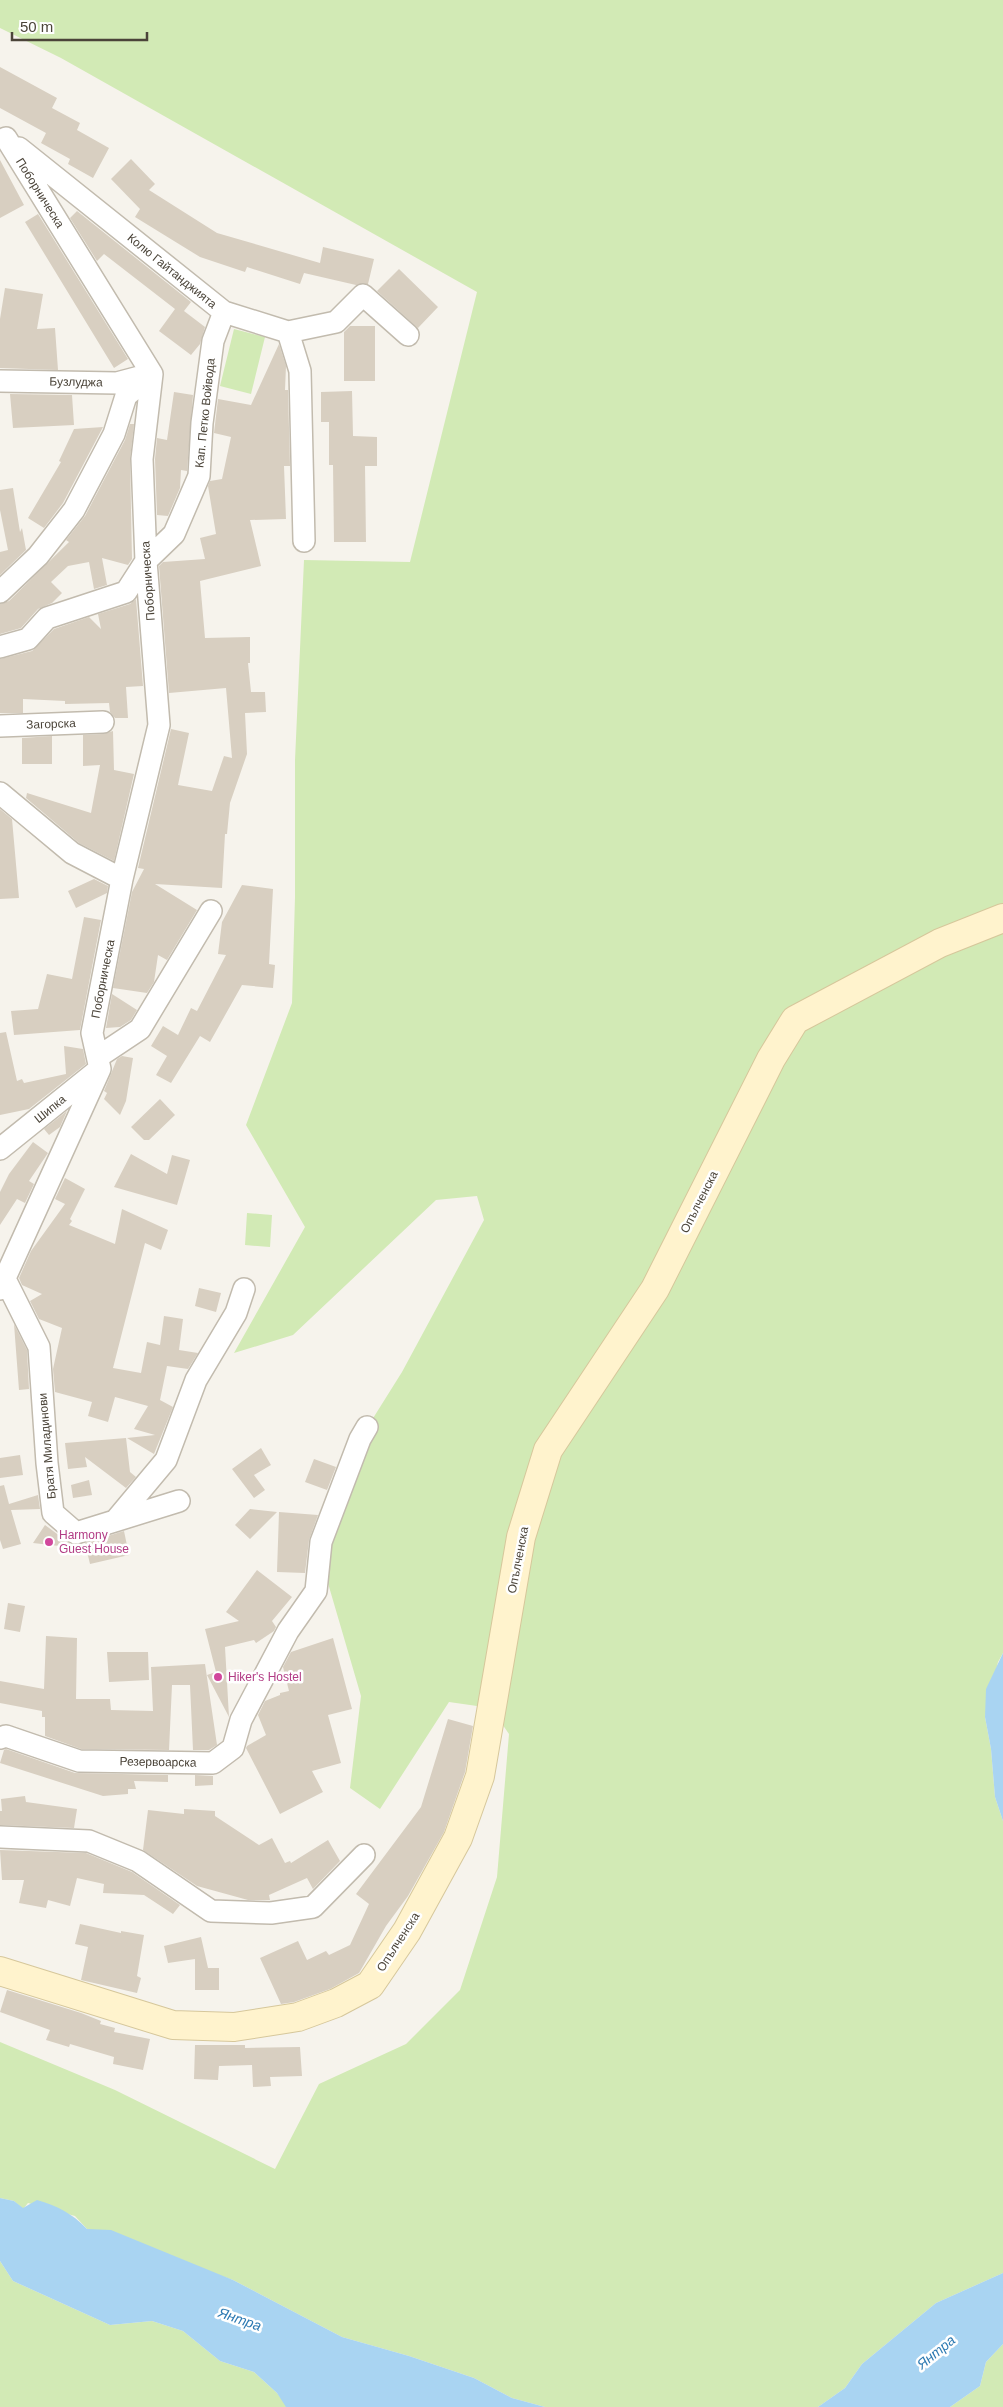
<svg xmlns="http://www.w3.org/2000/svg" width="1003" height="2407" font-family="Arial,sans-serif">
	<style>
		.green { fill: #d2eab5 }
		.water { fill: #a9d4f2 }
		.building { fill: #d8cfc1 }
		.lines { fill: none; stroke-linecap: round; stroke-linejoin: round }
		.street-casing { stroke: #c2bbae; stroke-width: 24 }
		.secondary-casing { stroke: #d6c79b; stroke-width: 30 }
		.street { stroke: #fff; stroke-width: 21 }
		.secondary { stroke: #fff3cd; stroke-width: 28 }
		.hotel-dot { fill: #d1479c; stroke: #fff; stroke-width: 2 }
		.labels { text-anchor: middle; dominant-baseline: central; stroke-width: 5; stroke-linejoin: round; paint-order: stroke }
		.street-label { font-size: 12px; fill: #4b4439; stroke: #fff }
		.hotel-label { font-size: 12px; fill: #b23c85; stroke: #fff; text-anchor: start }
		.water-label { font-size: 14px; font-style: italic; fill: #2e7ab2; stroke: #fff }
	</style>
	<rect width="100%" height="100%" fill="#f6f3ec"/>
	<!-- green -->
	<path class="green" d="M0 0H1003V1653L998 1662 985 1717 991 1749 995 1797 1003 1821V2273L936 2303 862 2364 845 2388 818 2407H545L512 2398 474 2378 409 2356 342 2337 233 2280 87 2229 75 2216 28 2203 23 2209 14 2201 0 2198V2042L115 2090 275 2169 319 2084 406 2044 460 1990 497 1877 509 1734 491 1708 449 1702 380 1809 350 1788 361 1696 325 1573 321 1542 360 1439 402 1372 484 1220 477 1196 436 1200 293 1335 234 1353 305 1227 246 1125 292 1003 295 897V760L304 560 410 562 477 292 61 58 0 28Z
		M234 329 265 337 251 394 220 386Z
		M247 1213 272 1215 270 1247 245 1245Z
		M0 2261 13 2281 110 2325 152 2321 183 2331 220 2361 254 2372 277 2393 288 2407H0Z
		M1003 2344V2407H950L980 2386 986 2362Z"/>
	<!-- water -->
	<path class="water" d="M1003 1653V1821L995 1797 991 1749 985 1717 986 1689Z
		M0 2198 14 2201 23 2208 37 2200C57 2206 72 2213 87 2229L111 2230 233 2280 342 2337 409 2356 474 2378 512 2398 545 2407H286L277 2393 254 2372 220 2361 183 2331 152 2321 110 2325 13 2281 0 2261Z
		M1003 2273V2344L986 2362 980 2386 950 2407H818L845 2388 862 2364 936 2303Z"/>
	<!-- building -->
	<path class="building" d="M0 67 57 98 52 108 80 123 77 130 109 148 93 178 68 164 70 159 41 143 46 133 0 108Z
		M131 159 155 184 149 190 217 233 320 263 323 247 374 259 368 284 356 285 304 273 300 284 247 267 245 272 200 257 135 217 140 209 111 179Z
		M0 160 24 205 0 218Z
		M77 211 191 302 184 311 205 327 200 344 191 355 159 331 175 309 104 254 97 261 70 218Z
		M38 214 128 359 114 368 25 222Z
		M399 269 438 307 418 328 377 291Z
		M5 288 43 294 37 329 55 328 58 370 0 368V319Z
		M350 326H375V381H344V332Z
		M279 344 286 366 285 390H288L290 466H284L286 519 250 520 261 566 200 581 205 638 250 637V663H248L251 692H265L266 712 245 713 247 754 230 803 227 834H225L222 888 155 884 197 910 167 960 158 955 154 982 147 993 113 988 132 892 144 869 138 868 171 729 189 733 178 785 212 791 224 756 232 758 226 688 169 693 159 566 163 562 205 559 200 538 216 534 208 486 210 481 222 479 231 437 214 433 218 399 251 405Z
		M352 391 353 436 377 437V466H365L366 542H334L333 465H329V422H321V392Z
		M174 392 193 395 187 471 181 470 180 488 168 516 157 515 155 459 157 438 167 440Z
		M10 394 72 395 74 425 13 428Z
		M130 424H134L130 459 132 559 128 565 102 558 107 585 94 589 89 562 68 566 51 582 62 593 52 603 38 609 21 628 0 634V604L9 601 69 542 66 540 85 516 125 440Z
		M103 427 63 503 44 528 28 518 61 462 59 461 74 429Z
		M13 488 20 532 22 528 26 550 0 575V552L8 550 0 510V490Z
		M136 599 143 686 126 687 128 718H115L110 712 109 703 65 704V701L23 699V713H0V659L32 651 54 629 89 617 101 629 98 614 130 604Z
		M113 731 114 770 134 774 114 861 79 843 26 798 27 793 91 813 100 765 83 766V735L103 734Z
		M52 736V764H22V738Z
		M0 809 12 819 19 898 0 899Z
		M94 879 108 886 107 893 76 908 68 891Z
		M242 885 273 889 269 964 275 965 273 988 242 985 210 1042 200 1036 171 1083 156 1075 167 1056 151 1046 163 1026 178 1035 191 1008 197 1011 226 955 218 954 222 922Z
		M84 917 101 920 80 1030 14 1035 11 1011 38 1009 47 974 72 979Z
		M112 994 137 1010 131 1020 120 1027 106 1028Z
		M6 1032 17 1081 22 1079 24 1083 66 1074 64 1046 83 1049 86 1064 29 1109 0 1115V1033Z
		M122 1056 133 1058 126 1101 120 1115 104 1099 107 1093 104 1091 117 1059Z
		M160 1099 175 1115 149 1140H144L131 1127Z
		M67 1111 60 1127 49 1135 44 1129Z
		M33 1142 48 1153 29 1181 34 1184 25 1203 17 1199 0 1225V1192L9 1174Z
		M131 1154 167 1174 172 1155 190 1160 177 1205 114 1187Z
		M65 1178 85 1189 70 1219 72 1221 69 1225 115 1244 122 1209 168 1230 161 1250 145 1243 113 1368 141 1373 147 1342 160 1345 164 1316 183 1319 179 1350 198 1353 188 1369 167 1366 160 1400 173 1407 154 1454 127 1438 155 1435 134 1429 148 1406 115 1397 108 1422 88 1416 92 1402 55 1392 53 1369 62 1328 39 1319 30 1301 42 1294 22 1285 19 1278 31 1251 65 1204 55 1199Z
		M199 1288 221 1293 216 1312 195 1306Z
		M14 1324 27 1350 29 1389 19 1390Z
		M126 1438 130 1472 136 1477 126 1488 85 1457 87 1467 68 1469 65 1443Z
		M261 1448 271 1465 254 1475 265 1490 254 1498 232 1469Z
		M20 1455 23 1475 0 1478V1458Z
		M314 1459 336 1467 327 1490 305 1482Z
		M89 1480 92 1495 73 1498 71 1485Z
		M4 1485 9 1504 38 1495 40 1509 11 1510 21 1544 3 1549 0 1540V1486Z
		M250 1509 277 1512 250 1539 235 1525Z
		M279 1512 318 1515 309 1540 305 1573 277 1572Z
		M45 1525 68 1542 77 1548 33 1543Z
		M124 1531 129 1555 90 1564 85 1543Z
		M257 1570 292 1597 272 1621 276 1627 274 1631 256 1643 254 1640 225 1647 229 1717 207 1675 216 1672 205 1629 239 1621 226 1612Z
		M8 1603 25 1606 20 1632 4 1629Z
		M46 1636 77 1638 76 1699H110L111 1710 153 1711 151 1667 205 1664 217 1745 209 1750H193L190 1685H172L169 1750 81 1749 45 1736V1717H42V1711L0 1703V1681L44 1689Z
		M333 1638 352 1709 328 1715 341 1763 312 1771 323 1792 280 1814 246 1748 247 1746 266 1735 258 1715 265 1701 280 1695V1693L289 1691 283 1667 291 1652Z
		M107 1652H148L149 1680 109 1682Z
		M448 1719 473 1726 465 1772 444 1832 408 1896 386 1926 359 1973 330 1989 294 2002 281 2004 260 1958 298 1941 307 1960 326 1951 329 1955 350 1945 369 1904 356 1894 421 1807Z
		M6 1749 75 1773 168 1775V1782L134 1781 136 1789H128V1794L103 1796 0 1763 4 1750Z
		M195 1775 213 1776V1785L195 1786Z
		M25 1796 26 1802 77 1809 74 1828 0 1825V1811H2L1 1799Z
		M184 1809 215 1811V1816L259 1845 272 1838 285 1863 290 1861 291 1863 328 1840 340 1861 313 1889 307 1878 269 1895 270 1900H248L197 1886 143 1850 148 1810 184 1814Z
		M0 1850 86 1853 132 1872 180 1905 173 1914 144 1895 103 1893 104 1884 77 1878 70 1906 48 1900 46 1908 19 1903 24 1880H2Z
		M80 1924 121 1933V1931L144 1935 137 1976 141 1978 137 1993 81 1980 88 1947 75 1944Z
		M201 1937 208 1968H219V1990H195V1959L168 1963 164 1946Z
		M7 1990 81 2013 101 2021 100 2024 115 2028 114 2032 150 2039 143 2070 113 2064 114 2057 70 2044 69 2047 46 2040 50 2030 0 2012Z
		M195 2045H245V2048L300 2047 302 2076 270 2077 271 2086 253 2087 252 2065 219 2066 218 2080 194 2079Z"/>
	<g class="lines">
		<defs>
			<path id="street" d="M19 148 224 312 288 332 336 322 363 295 408 335
				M288 332 300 371 304 541
				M0 381 117 383 147 375
				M0 592 38 556 74 510 114 434 126 396 152 374
				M0 647 28 639 47 618 126 592 146 561 174 534 199 476 202 423 213 341 224 312
				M0 726 103 722
				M0 793 72 853 122 879
				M98 1057 140 1029 211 911
				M0 1149 97 1071
				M5 1279 39 1347 47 1463 53 1513 76 1533 179 1501
				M0 1289 100 1069 92 1033 122 879 159 725 146 561 142 459 152 374 6 138
				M115 1521 166 1460 196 1380 236 1313 244 1289
				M0 1738 6 1736 79 1761 213 1763 233 1748 241 1720 288 1631 316 1591 321 1542 360 1439 367 1427
				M0 1837 89 1841 138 1861 211 1911 271 1913 313 1907 364 1855"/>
			<path id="secondary" d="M0 1971 173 2025 234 2027 298 2017 336 2003 370 1985 407 1931 458 1838 480 1776 521 1537 548 1450 655 1289 771 1059 795 1020 940 943 1003 918"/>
		</defs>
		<!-- street casing -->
		<use href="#street" class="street-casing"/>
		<!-- secondary casing -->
		<use href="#secondary" class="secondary-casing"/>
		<!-- street -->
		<use href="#street" class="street"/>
		<!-- secondary -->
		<use href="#secondary" class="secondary"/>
	</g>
	<!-- markers -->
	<g class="hotel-dot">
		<circle cx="49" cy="1542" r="5"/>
		<circle cx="218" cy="1677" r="5"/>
	</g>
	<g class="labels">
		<!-- street labels -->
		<g class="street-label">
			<text transform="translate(40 193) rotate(58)">Поборническа</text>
			<text transform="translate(172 271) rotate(39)">Колю Гайтанджията</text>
			<text transform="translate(76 382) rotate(1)">Бузлуджа</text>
			<text transform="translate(205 413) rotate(-84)">Кап. Петко Войвода</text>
			<text transform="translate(148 581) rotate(-94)">Поборническа</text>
			<text transform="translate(51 724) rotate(-2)">Загорска</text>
			<text transform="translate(103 979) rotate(-79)">Поборническа</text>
			<text transform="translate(50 1109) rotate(-39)">Шипка</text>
			<text transform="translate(699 1202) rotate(-63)">Опълченска</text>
			<text transform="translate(47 1446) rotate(-95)">Братя Миладинови</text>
			<text transform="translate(518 1560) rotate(-79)">Опълченска</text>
			<text transform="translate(158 1762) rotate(1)">Резервоарска</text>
			<text transform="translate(398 1942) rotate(-57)">Опълченска</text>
		</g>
		<!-- hotel labels -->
		<g class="hotel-label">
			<text x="59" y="1535">Harmony<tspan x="59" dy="14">Guest House</tspan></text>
			<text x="228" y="1677">Hiker's Hostel</text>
		</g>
		<!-- water labels -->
		<g class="water-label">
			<text transform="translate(240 2319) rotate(19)">Янтра</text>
			<text transform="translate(936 2352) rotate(-39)">Янтра</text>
		</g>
	</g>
	<!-- scale -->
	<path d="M12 32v8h135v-8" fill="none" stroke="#4b4439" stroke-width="2.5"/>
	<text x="20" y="32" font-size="15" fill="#4b4439" stroke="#ffffff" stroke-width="4" paint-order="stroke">50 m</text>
</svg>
